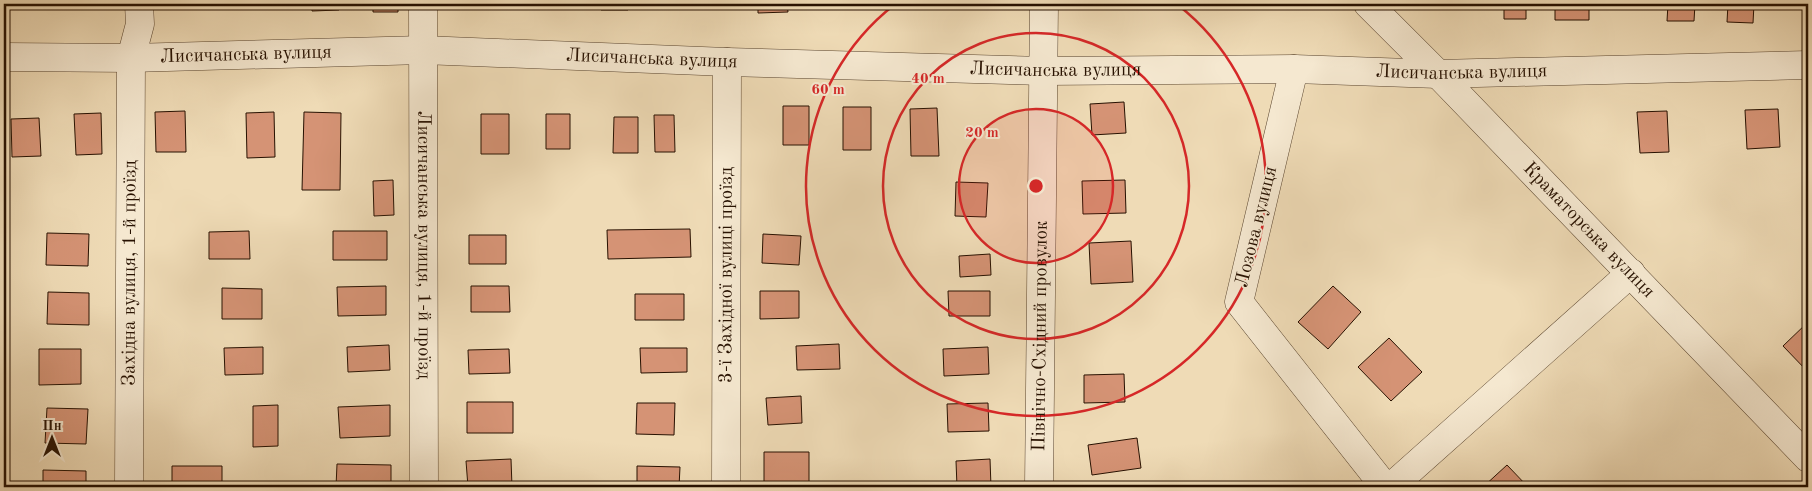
<svg xmlns="http://www.w3.org/2000/svg" width="1812" height="491" font-family="'Old Standard TT',serif">
	<style>
		.building { fill: #d59375; stroke: #271101 }
		.lines { fill: none; stroke-linecap: round; stroke-linejoin: round }
		.minor-casing { stroke: #59442e; stroke-width: 29 }
		.minor { stroke: #f5e8d0; stroke-width: 28 }
		.ring { fill: none; stroke: #d62828; stroke-width: 2.5 }
		.labels { text-anchor: middle; dominant-baseline: central; stroke-width: 4; stroke-linejoin: round; paint-order: stroke }
		.street-label { font-size: 19px; fill: #271101; stroke: #f5e8d0 }
		.centre { fill: #d62828; stroke: #f5e8d0; stroke-width: 2.5 }
		.ring-label { font-size: 15px; text-anchor: middle; font-weight: bold; fill: #d62828; stroke: #f5e8d0; stroke-width: 4; stroke-linejoin: round; paint-order: stroke }
	</style>
	<rect width="100%" height="100%" fill="#efdbb6"/>
	<filter id="stains"><feTurbulence type="fractalNoise" baseFrequency=".004" numOctaves="4"/><feColorMatrix values="0 0 0 0 .2 0 0 0 0 .09 0 0 0 0 .02 0 0 0 .5 -.17"/></filter>
	<radialGradient id="worn" r=".72"><stop offset=".6" stop-color="#630" stop-opacity="0"/><stop offset="1" stop-color="#630" stop-opacity=".3"/></radialGradient>
	<!-- building -->
	<path class="building" d="M80 4H102V5L80 6Z
		M183 4H207V9H183Z
		M244 4H275V7L244 8Z
		M312 4H339V10L312 11Z
		M373 4H398V12H373Z
		M471 4H499V5H471Z
		M601 4H627L628 10H601Z
		M722 4H746L747 8 723 9Z
		M758 4H787L788 12 758 13Z
		M908 4H941V8L908 7Z
		M1504 4H1526V19H1504Z
		M1555 4H1589V20H1555Z
		M1668 4H1695L1694 21H1667Z
		M1728 4H1754L1753 23 1727 22Z
		M1124 102 1126 133 1092 135 1090 104Z
		M783 106H809V145H783Z
		M843 107H871V150H843Z
		M937 108 939 156H911L910 109Z
		M1778 109 1780 147 1747 149 1745 110Z
		M185 111 186 152H156L155 112Z
		M1667 111 1669 152 1640 153 1637 112Z
		M274 112 275 157 247 158 246 113Z
		M304 112 341 113 340 190H302Z
		M101 113 102 154 76 155 74 114Z
		M481 114H509V154H481Z
		M546 114H570V149H546Z
		M654 115H674L675 152H655Z
		M614 117H638V153H613Z
		M39 118 41 156 12 157 11 119Z
		M393 180 394 215 374 216 373 181Z
		M1125 180 1126 213 1083 214 1082 181Z
		M956 182 988 183 986 217 955 216Z
		M690 229 691 257 608 259 607 230Z
		M249 231 250 259H209V232Z
		M333 231H387V260H333Z
		M47 233 89 234 88 266 46 265Z
		M763 234 801 236 799 265 762 263Z
		M469 235H506V264H469Z
		M1131 241 1133 282 1091 284 1089 243Z
		M990 254 991 275 960 277 959 256Z
		M386 286V315L338 316 337 287Z
		M471 286H509L510 312H471Z
		M1333 286 1361 312 1328 349 1298 322Z
		M222 288 262 289V319H222Z
		M760 291H799V318L760 319Z
		M948 291H990V316H949Z
		M48 292 89 293V325L47 324Z
		M635 294H684V320H635Z
		M1808 322V372L1783 346Z
		M1389 338 1422 372 1391 401 1358 367Z
		M839 344 840 369 797 370 796 346Z
		M389 345 390 370 348 372 347 347Z
		M263 347V374L225 375 224 348Z
		M988 347 989 374 944 376 943 349Z
		M640 348H687V372L641 373Z
		M39 349H81V384L39 385Z
		M509 349 510 373 469 374 468 350Z
		M1124 374 1125 402 1084 403V375Z
		M801 396 802 423 768 425 766 398Z
		M467 402H513V433H467Z
		M637 403H675L674 435 636 434Z
		M988 403 989 431 948 432 947 404Z
		M278 405V446L253 447V406Z
		M390 405V436L340 438 338 407Z
		M47 408 88 409 86 444 45 443Z
		M1137 438 1141 468 1092 475 1088 445Z
		M764 452H809V483H764Z
		M511 459 512 487H468L466 461Z
		M990 459 991 487H957L956 461Z
		M337 464 391 465V487H336Z
		M1507 465 1528 487H1483Z
		M172 466H222V487H172Z
		M637 466 680 467 679 487H637Z
		M43 470 86 471V487H43Z"/>
	<g class="lines">
		<defs>
			<g id="minor">
				<path id="s1" d="M423 4 424 487"/>
				<path id="s2" d="M1368 4 1438 74 1808 458"/>
				<path id="s3" d="M4 57 131 58 423 50 727 62 1044 71 1294 69 1438 74 1808 65"/>
				<path d="M1294 69 1239 302 1385 487"/>
				<path id="s4" d="M129 487 131 58 140 24 139 4"/>
				<path id="s5" d="M726 487 727 62"/>
				<path id="s6" d="M1039 487 1044 4"/>
				<path d="M1391 487 1631 273"/>
			</g>
		</defs>
		<!-- minor casing -->
		<use href="#minor" class="minor-casing"/>
		<!-- minor -->
		<use href="#minor" class="minor"/>
	</g>
	<!-- distance rings -->
	<circle cx="1036" cy="186" r="77" fill="#d62828" fill-opacity=".12"/>
	<g class="ring">
		<circle cx="1036" cy="186" r="77"/>
		<circle cx="1036" cy="186" r="153"/>
		<path d="M1178 5A230 230 0 1 1 894 5"/>
	</g>
	<g class="labels">
		<!-- street labels -->
		<g class="street-label">
			<text stroke="none"><textPath href="#s3" startOffset="242">Лисичанська вулиця</textPath></text>
			<text stroke="none"><textPath href="#s3" startOffset="648">Лисичанська вулиця</textPath></text>
			<text stroke="none"><textPath href="#s3" startOffset="1052">Лисичанська вулиця</textPath></text>
			<text stroke="none"><textPath href="#s3" startOffset="1458">Лисичанська вулиця</textPath></text>
			<text transform="translate(1257 227) rotate(-76)">Лозова вулиця</text>
			<text stroke="none"><textPath href="#s2" startOffset="316">Краматорська вулиця</textPath></text>
			<text stroke="none"><textPath href="#s1" startOffset="241">Лисичанська вулиця, 1-й проїзд</textPath></text>
			<text stroke="none"><textPath href="#s4" startOffset="214">Західна вулиця, 1-й проїзд</textPath></text>
			<text stroke="none"><textPath href="#s5" startOffset="212">3-ї Західної вулиці проїзд</textPath></text>
			<text stroke="none"><textPath href="#s6" startOffset="151">Північно-Східний провулок</textPath></text>
		</g>
	</g>
	<circle cx="1036" cy="186" r="8" class="centre"/>
	<g class="ring-label">
		<text x="928" y="83">40 m</text>
		<text x="828" y="94">60 m</text>
		<text x="982" y="137">20 m</text>
	</g>
	<!-- margin -->
	<rect width="1812" height="491" fill="none" stroke="#efdbb6" stroke-width="20"/>
	<rect x="5" y="5" width="1802" height="481" fill="none" stroke="#271101" stroke-width="2.5"/>
	<rect x="10" y="10" width="1792" height="471" fill="none" stroke="#271101"/>
	<!-- north arrow -->
	<g transform="translate(52 438)" stroke="#f5e8d0" stroke-width="4" paint-order="stroke">
	<path d="M0-4L9 19L0 12L-9 19Z" fill="#271101"/>
	<text y="-8" font-size="14" font-weight="bold" text-anchor="middle" fill="#271101">Пн</text>
	</g>
	<rect width="100%" height="100%" filter="url(#stains)"/>
	<rect width="100%" height="100%" fill="url(#worn)"/>
</svg>
